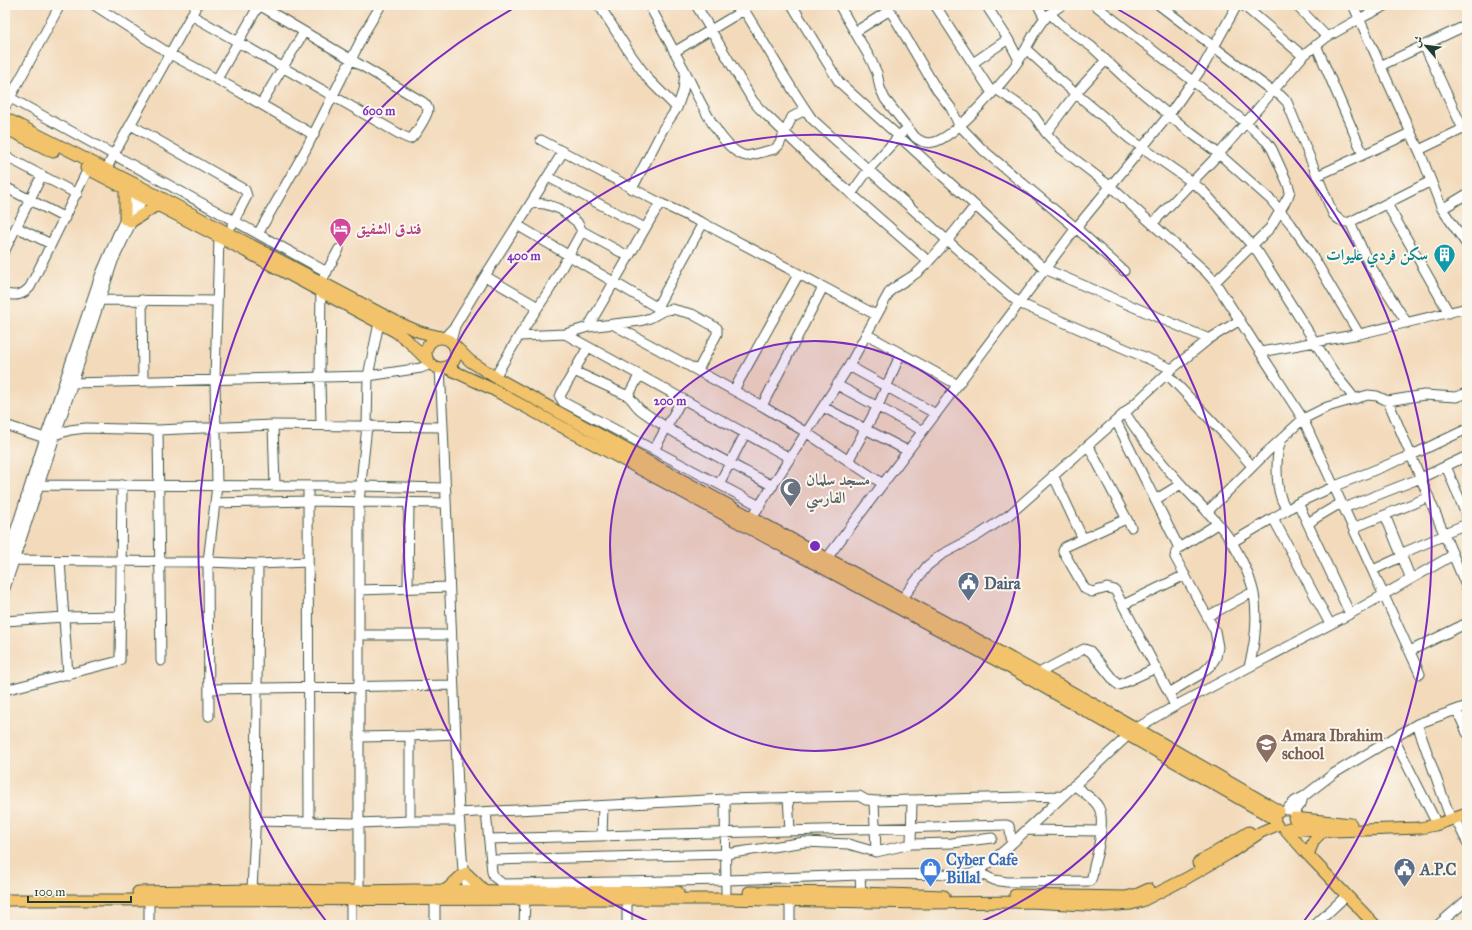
<svg xmlns="http://www.w3.org/2000/svg" width="1472" height="930" font-family="'IM FELL Great Primer',Amiri,serif">
	<style>
		.lines { fill: none; stroke-linecap: round; stroke-linejoin: round }
		.minor-casing { stroke: #3f5548; stroke-width: 11 }
		.major-casing { stroke: #3f5548; stroke-width: 13 }
		.minor { stroke: #fff; stroke-width: 9 }
		.major { stroke: #f2c36a; stroke-width: 11 }
		.ring { fill: none; stroke: #7b2cbf; stroke-width: 2 }
		.labels { text-anchor: middle; dominant-baseline: central; stroke-width: 4; stroke-linejoin: round; paint-order: stroke }
		.hotel-label { font-size: 16px; font-weight: bold; fill: #b23c85; stroke: #fbf7ec; text-anchor: start }
		.culture-label { font-size: 16px; font-weight: bold; fill: #0d838f; stroke: #fbf7ec; text-anchor: end }
		.worship-label { font-size: 16px; font-weight: bold; fill: #5b616d; stroke: #fbf7ec; text-anchor: start }
		.service-label { font-size: 16px; font-weight: bold; fill: #4e5e75; stroke: #fbf7ec; text-anchor: start }
		.education-label { font-size: 16px; font-weight: bold; fill: #785e54; stroke: #fbf7ec; text-anchor: start }
		.shop-label { font-size: 16px; font-weight: bold; fill: #366cbe; stroke: #fbf7ec; text-anchor: start }
		.centre { fill: #7b2cbf; stroke: #fbf7ec; stroke-width: 2 }
		.ring-label { font-size: 12px; text-anchor: middle; font-weight: bold; fill: #7b2cbf; stroke: #fbf7ec; stroke-width: 4; stroke-linejoin: round; paint-order: stroke }
	</style>
	<rect width="100%" height="100%" fill="#fbf7ec"/>
	<filter id="ink" filterUnits="userSpaceOnUse"><feTurbulence type="fractalNoise" baseFrequency=".025" numOctaves="2"/><feDisplacementMap in="SourceGraphic" scale="8" xChannelSelector="R" yChannelSelector="G"/><feConvolveMatrix kernelMatrix="1 2 1 2 8 2 1 2 1" color-interpolation-filters="sRGB"/></filter>
	<filter id="wash" filterUnits="userSpaceOnUse"><feTurbulence type="fractalNoise" baseFrequency=".012" numOctaves="4" result="noise"/><feDisplacementMap in="SourceGraphic" scale="16" xChannelSelector="R" yChannelSelector="G"/><feGaussianBlur stdDeviation="0.9" result="paint"/><feColorMatrix in="noise" values="0 0 0 0 0 0 0 0 0 0 0 0 0 0 0 0 0 1.4 0 .05"/><feComposite in="paint" operator="in"/></filter>
	<g filter="url(#wash)">
		<rect width="100%" height="100%" fill="#f3dabb"/>
	</g>
	<g filter="url(#ink)">
		<g class="lines">
			<defs>
				<path id="minor" d="M94 5 170 54 231 87 314 135
					M599 5 631 55 649 80 677 108 663 129 632 189
					M649 5C661 26 672 48 684 69 695 90 721 153 747 156L775 149 779 145 792 117 805 110
					M696 5 753 101 759 108 816 163 928 261
					M741 5C765 43 786 82 812 119L987 276 1019 303 1172 369
					M792 5 839 82 1045 269 1209 339
					M839 5 870 58 877 73 880 88 885 99 915 137C921 142 926 144 934 142 956 137 1006 79 1019 60 1028 47 1034 30 1045 18 1050 13 1056 9 1062 5
					M887 5 937 90 951 108 959 125 983 150 1076 228 1124 271
					M935 5 992 93
					M986 5 1008 39 1019 60
					M1038 5 1045 19
					M1095 5 1245 122 1267 142 1272 149 1287 182 1290 191 1288 197 1270 228 1215 282
					M1159 5 1272 91 1280 95 1287 102 1333 214C1338 219 1342 223 1350 222L1431 181
					M1243 5 1303 56
					M1296 5 1327 37
					M1353 5 1421 155 1442 209 1467 245
					M1050 14 1063 26 1092 47 1127 80 1187 130 1219 154 1271 200 1291 224 1309 250 1359 334
					M191 15 403 136 410 139C415 136 427 116 428 110 428 106 425 104 423 102L259 5
					M855 32 890 10
					M1316 45 1363 154
					M1424 45 1463 129
					M1026 49 1062 82 1130 139 1192 182 1219 154 1303 56 1327 37 1359 19 1387 5
					M674 52 744 10
					M973 63 1008 39
					M1380 66 1467 25
					M217 79 259 5
					M996 89 1027 110 1034 116 1046 133 1059 147 1111 187 1206 272 1215 282 1303 419 1420 674
					M5 95 327 272
					M261 104 304 32
					M5 107 60 5
					M677 108 683 91 685 72
					M131 125 245 190 247 196 232 225
					M1046 133 1076 93 1106 60
					M541 140 660 203 703 223 876 315
					M1419 150 1467 127
					M5 156 77 194
					M106 170 114 154 197 5
					M1317 176 1410 133
					M548 177 645 228
					M5 187 65 218
					M851 194 869 169 903 132
					M531 203 545 204 560 209 577 222 582 231 628 256
					M1387 204 1449 313
					M1442 209 1467 194
					M1350 222 1368 262 1407 323
					M1152 224 1192 182 1203 191 1258 252 1335 374 1355 399
					M517 225 663 311
					M16 227 51 244
					M258 234 306 149 366 30 381 5
					M5 250 42 175
					M485 276 538 307
					M5 294C16 296 22 296 30 287L88 169
					M100 300 217 301
					M142 300 143 381
					M657 307 703 223
					M614 325 762 406 807 433 883 484
					M455 326 485 276 563 152
					M588 327 660 203
					M565 334 790 458
					M866 334 958 385
					M519 336 550 289 582 231
					M444 338 455 326 451 341
					M588 347 561 394 560 397 563 402 760 506
					M1261 352 1359 334 1467 308
					M849 366 936 414
					M440 368 443 427 459 813 463 870 466 876 468 897
					M574 371 628 396C633 400 636 407 642 411 681 439 730 463 773 486
					M1167 374 1225 435 1252 466
					M495 377 519 336 565 334 588 327 640 321 650 318 663 311 672 309 692 314 717 328V334L698 370
					M72 383 368 376 421 368 431 364
					M837 385 923 431
					M734 390 798 275
					M628 396 639 376
					M1388 401 1467 588
					M762 406 823 287
					M823 407 908 451
					M1125 413C1141 438 1159 460 1179 482 1194 499 1211 514 1224 531 1237 548 1250 574 1254 594 1258 618 1255 644 1249 667
					M1116 421 1179 548 1217 524
					M5 425 45 438 70 430 86 428 158 430 273 425 443 427
					M273 425 275 486
					M321 425 320 377 321 282 339 249
					M158 430 161 661
					M1282 439C1275 452 1276 484 1281 498 1282 502 1285 506 1287 510L1298 503 1350 614
					M1088 445 1131 527
					M654 450 682 399
					M848 461 878 406 901 353
					M1446 466 1467 517
					M1053 475 1083 539
					M719 484 745 434
					M39 485 361 486 445 488
					M308 486 309 821
					M1155 500 1181 484
					M215 503 308 501 446 503
					M1298 503 1335 486 1412 455 1467 429
					M1287 510 1273 518 1330 624
					M1207 512 1266 453 1303 419 1327 407 1368 395 1377 396 1388 401 1424 395 1456 397 1467 393
					M1385 515 1411 579
					M1126 519 1065 547 1063 551 1085 589 1092 592 1107 588 1115 590 1169 693
					M749 522 849 366 890 291C898 284 909 279 918 272 939 253 957 228 975 206
					M1308 524 1314 519 1341 503 1344 508 1421 478 1467 456
					M1353 528 1429 497
					M1444 533 1467 524
					M1231 543 1273 518
					M827 558 1076 228 1169 115 1204 65 1237 5
					M10 560 208 562 258 564 308 562
					M60 561 68 675
					M5 563 45 438 100 276 118 234 140 189
					M1373 570 1401 557 1405 552 1445 535
					M5 588 113 261 146 192
					M408 588 409 502
					M359 590 449 587
					M899 603 927 566 941 555 977 536 1009 515 1128 410 1172 369 1209 339 1240 320
					M1123 605 1185 575
					M1208 616 1253 592
					M5 621 64 617 121 616
					M359 635H451
					M1410 651 1467 623
					M1037 674 1084 649 1090 651 1116 683 1119 685 1156 668
					M209 689 453 685
					M5 690 115 662 120 660 122 485
					M1175 706 1169 693 1201 674 1211 665 1216 657 1218 647 1215 631 1175 557 1176 552 1179 548
					M1457 710 1467 733
					M209 716 208 562 217 486 215 380 219 237
					M1417 724 1449 814
					M410 736V821
					M359 737 410 736 455 734
					M1394 739 1434 818
					M788 797 790 830
					M1303 797 1333 774 1417 724 1467 706
					M725 799 726 892
					M874 801 876 852
					M1286 810 1295 801 1303 797 1301 804 1293 814
					M486 812 492 872 494 877 503 884
					M459 813 725 799 859 796 866 800 876 801 1062 796
					M1455 818 1467 842
					M255 821 359 823 410 821H459
					M1026 830 1101 831
					M602 836 603 806
					M489 839 1006 825 1009 826 1012 843
					M911 844 912 800
					M491 860 726 854 805 842 848 844 876 852 911 844 952 843 992 838
					M977 872 994 880 1007 882 1090 881C1094 876 1092 872 1094 866 1098 853 1105 821 1099 808 1095 799 1082 792 1074 785
					M860 875 861 893
					M252 890 256 812 258 564
					M359 891V502L367 426 368 376 379 323
					M502 891 503 884 727 880 860 875 971 874 983 868 1006 849 1135 729 1175 706 1350 614 1453 555
					M351 900V925
					M627 900V925
					M149 925V894
					M435 925V899
					M524 925 525 900
					M790 925V900
					M1315 925 1346 896
					M1438 925 1467 900"/>
				<path id="major" d="M5 118 141 187 399 323 420 332 441 337
					M5 128 53 152
					M86 168 219 237 396 332 408 341 427 360
					M125 189V219
					M131 222 157 205
					M426 353a15 15 0 1 1 30 0a15 15 0 1 1-30 0Z
					M453 344 470 361 495 377 660 468 967 634 1115 716 1279 811
					M445 367 492 389 819 566 1005 665 1275 819
					M1294 818 1351 824
					M1289 828 1334 831 1420 828 1435 825 1467 814
					M1285 829 1308 855 1375 925
					M1308 855 1314 840 1324 830
					M1198 863 1249 832
					M466 873 485 891
					M446 890 461 876
					M138 892 252 890 359 891 414 890 678 892
					M749 892 861 893 944 896
					M1015 895 1125 897 1138 894 1149 889
					M5 900 724 899 922 903 1030 902 1104 906 1131 904 1142 901 1187 878 1230 853 1261 832 1277 825"/>
			</defs>
			<!-- minor casing -->
			<use href="#minor" class="minor-casing"/>
			<!-- major casing -->
			<use href="#major" class="major-casing"/>
			<!-- minor -->
			<use href="#minor" class="minor"/>
			<!-- major -->
			<use href="#major" class="major"/>
		</g>
	</g>
	<!-- distance rings -->
	<circle cx="815" cy="546" r="205" fill="#7b2cbf" fill-opacity=".12"/>
	<g class="ring">
		<circle cx="815" cy="546" r="205"/>
		<path d="M654 924A411 411 0 1 1 976 924"/>
		<path d="M326 921A616 616 0 0 1 516 7M1114 7A616 616 0 0 1 1304 921"/>
	</g>
	<!-- icons -->
	<defs>
		<symbol id="hotel-pin" viewBox="-11 -11 22 30"><path d="M0 17L-7.5 6A9.5 9.5 0 1 1 7.5 6Z" fill="#d1479c" stroke="#fbf7ec"/><path d="M-6-4.5h1.5V1H6V5H4.5V3h-9V5H-6ZM-4 0a1.8 1.8 0 1 1 3.6 0ZM.5 0V-2.5h3Q6-2.5 6 0Z" fill="#fff"/></symbol>
		<symbol id="building-pin" viewBox="-11 -11 22 30"><path d="M0 17L-7.5 6A9.5 9.5 0 1 1 7.5 6Z" fill="#0f9aa8" stroke="#fbf7ec"/><path d="M-4-6H4V6H1V3H-1V6H-4ZM-2.5-4.3h1.7v1.8h-1.7ZM.8-4.3h1.7v1.8H.8ZM-2.5-1h1.7V.8h-1.7ZM.8-1h1.7V.8H.8Z" fill="#fff"/></symbol>
		<symbol id="mosque-pin" viewBox="-11 -11 22 30"><path d="M0 17L-7.5 6A9.5 9.5 0 1 1 7.5 6Z" fill="#6b7280" stroke="#fbf7ec"/><path d="M3.5-4.9A6 6 0 1 0 3.5 4.9A5 5 0 1 1 3.5-4.9Z" fill="#fff"/></symbol>
		<symbol id="civic-pin" viewBox="-11 -11 22 30"><path d="M0 17L-7.5 6A9.5 9.5 0 1 1 7.5 6Z" fill="#5c6f8a" stroke="#fbf7ec"/><path d="M-.6-6.5H3V-4.5H.6V-3L4-1V1h2V6H-6V1h2V-1L-.6-3ZM-1.2 2.5V6h2.4V2.5Z" fill="#fff"/></symbol>
		<symbol id="school-pin" viewBox="-11 -11 22 30"><path d="M0 17L-7.5 6A9.5 9.5 0 1 1 7.5 6Z" fill="#8d6e63" stroke="#fbf7ec"/><path d="M0-5L7-2L0 1L-7-2ZM-4 1L0 2.5L4 1V4Q0 6-4 4Z" fill="#fff"/></symbol>
		<symbol id="shop-pin" viewBox="-11 -11 22 30"><path d="M0 17L-7.5 6A9.5 9.5 0 1 1 7.5 6Z" fill="#3f7fe0" stroke="#fbf7ec"/><path d="M-5-2.5h2.3a2.7 3.5 0 0 1 5.4 0H5L5.5 6h-11ZM-1.5-2.5h3a1.5 2.3 0 0 0-3 0Z" fill="#fff"/></symbol>
	</defs>
	<g fill-rule="evenodd">
		<use href="#hotel-pin" x="328" y="216" width="25" height="34"/>
		<use href="#building-pin" x="1432" y="242" width="25" height="34"/>
		<use href="#mosque-pin" x="778" y="476" width="25" height="34"/>
		<use href="#civic-pin" x="956" y="570" width="25" height="34"/>
		<use href="#school-pin" x="1254" y="732" width="25" height="34"/>
		<use href="#shop-pin" x="918" y="856" width="25" height="34"/>
		<use href="#civic-pin" x="1392" y="856" width="25" height="34"/>
	</g>
	<g class="labels">
		<!-- hotel labels -->
		<g class="hotel-label">
			<text x="356" y="228">فندق الشفيق</text>
		</g>
		<!-- culture labels -->
		<g class="culture-label">
			<text x="1428" y="254">سكن فردي عليوات</text>
		</g>
		<!-- worship labels -->
		<g class="worship-label">
			<text x="806" y="479">مسجد سلمان<tspan x="806" dy="18">الفارسي</tspan></text>
		</g>
		<!-- service labels -->
		<g class="service-label">
			<text x="984" y="583">Daira</text>
			<text x="1420" y="869">A.P.C</text>
		</g>
		<!-- education labels -->
		<g class="education-label">
			<text x="1282" y="735">Amara Ibrahim<tspan x="1282" dy="18">school</tspan></text>
		</g>
		<!-- shop labels -->
		<g class="shop-label">
			<text x="946" y="859">Cyber Cafe<tspan x="946" dy="18">Billal</tspan></text>
		</g>
	</g>
	<circle cx="815" cy="546" r="6" class="centre"/>
	<g class="ring-label">
		<text x="379" y="115">600 m</text>
		<text x="524" y="260">400 m</text>
		<text x="670" y="405">200 m</text>
	</g>
	<!-- margin -->
	<rect width="1472" height="930" fill="none" stroke="#fbf7ec" stroke-width="20"/>
	<!-- north arrow -->
	<g transform="translate(1426 46) rotate(298)" stroke="#fbf7ec" stroke-width="3" paint-order="stroke">
	<path d="M0-3L7 15L0 10L-7 15Z" fill="#1f3d34"/>
	<text y="-6" font-size="11" font-weight="bold" text-anchor="middle" fill="#1f3d34">ش</text>
	</g>
	<!-- scale -->
	<path d="M28 896v6h103v-6" fill="none" stroke="#1f3d34" stroke-width="2"/>
	<text x="34" y="896" font-size="12" fill="#1f3d34" stroke="#fbf7ec" stroke-width="3" paint-order="stroke">100 m</text>
</svg>
